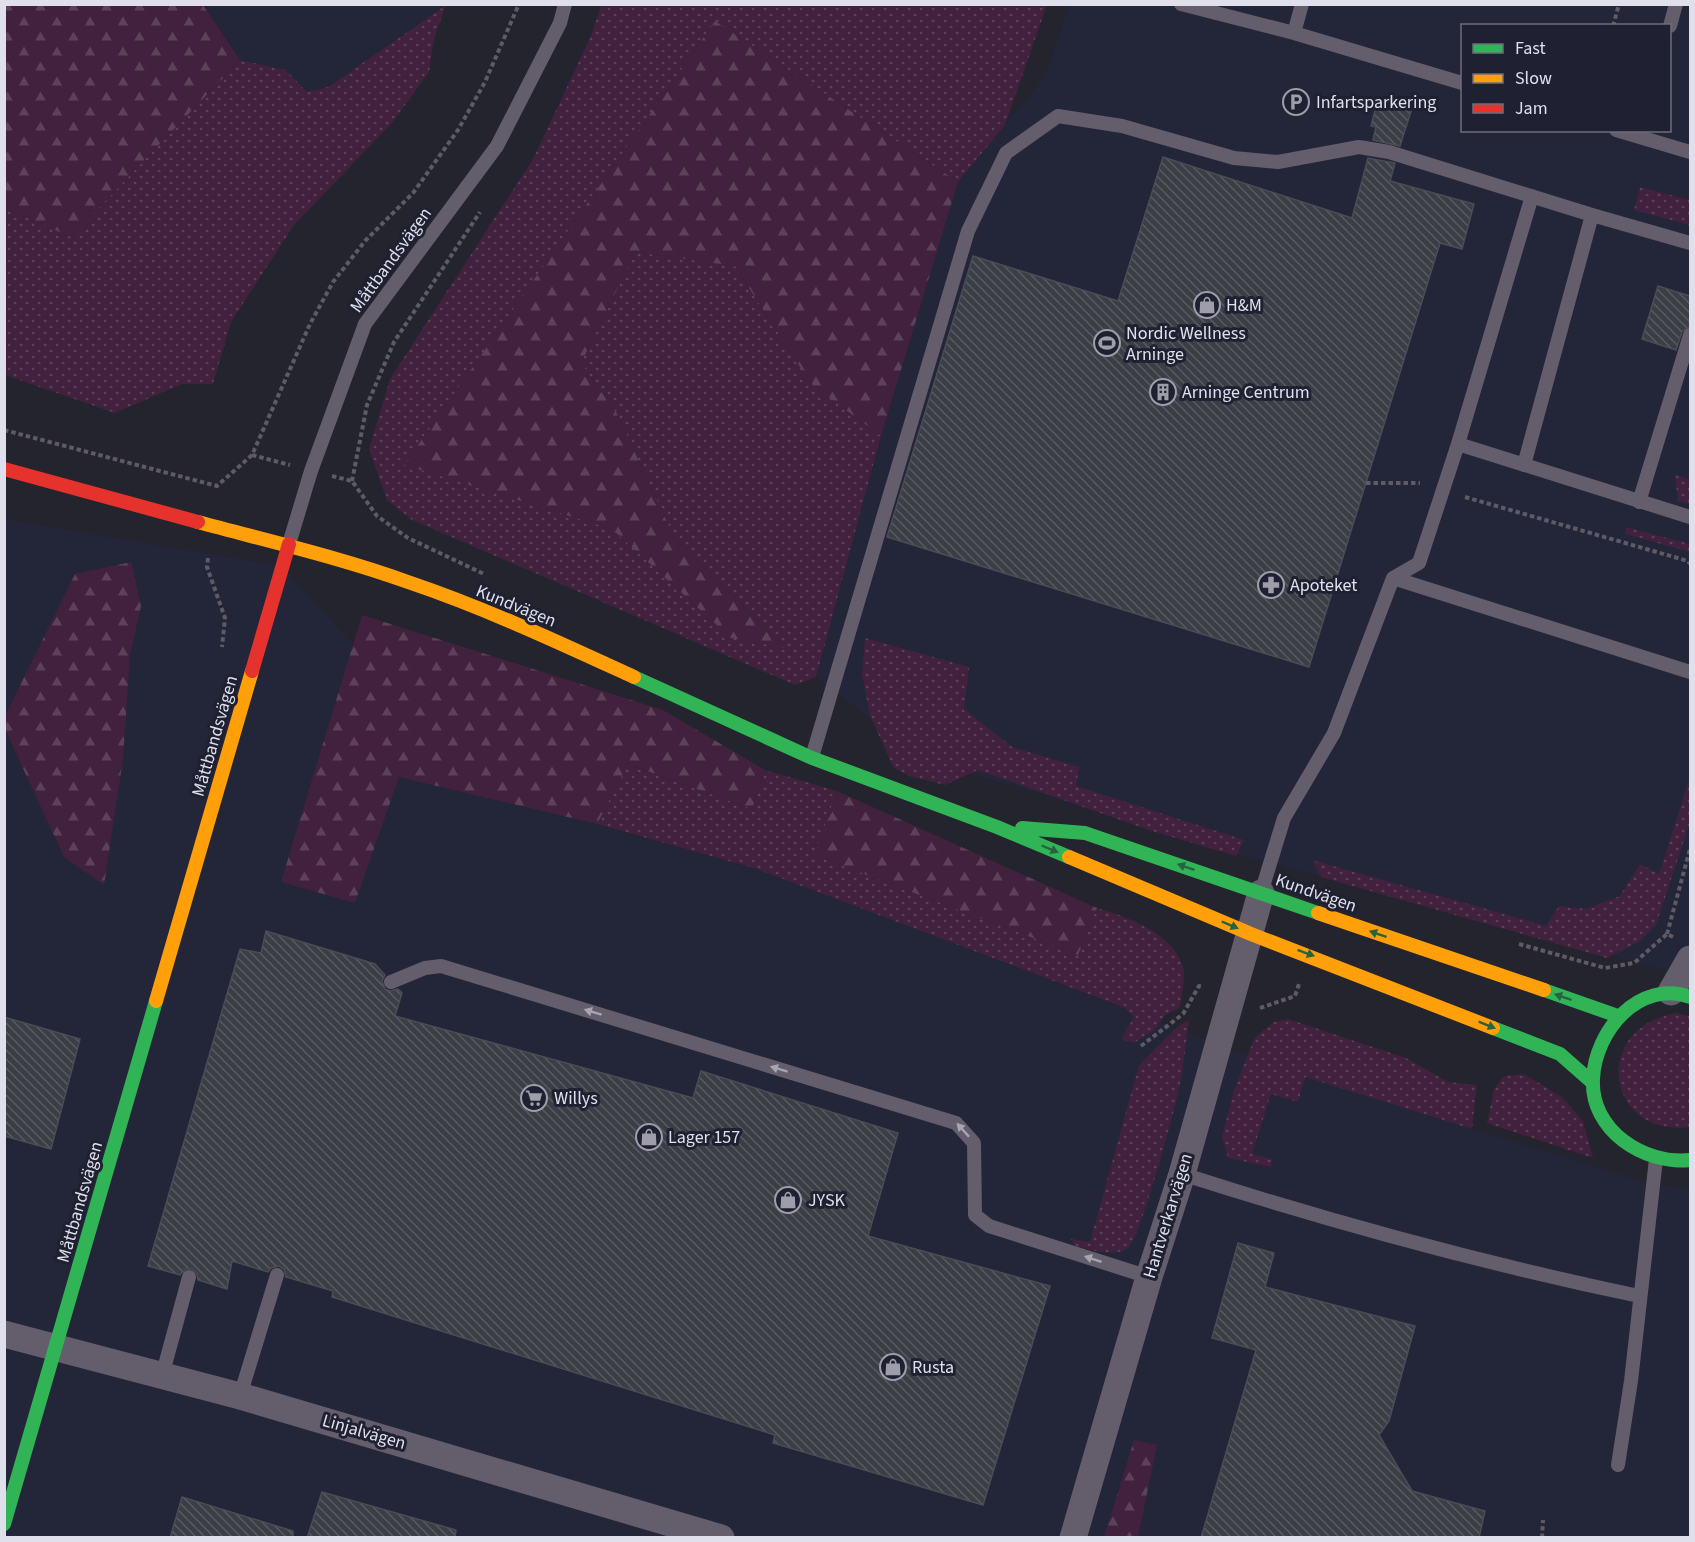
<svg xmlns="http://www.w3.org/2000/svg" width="1695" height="1542" font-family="'Source Sans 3',sans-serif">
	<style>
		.built { fill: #232539; fill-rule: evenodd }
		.grass { fill: url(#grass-dots) }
		.forest { fill: url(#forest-firs) }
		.building { fill: url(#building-back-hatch); stroke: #4a4d54; stroke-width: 1.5 }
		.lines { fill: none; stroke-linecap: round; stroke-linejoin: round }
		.path { stroke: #5e5a66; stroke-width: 4; stroke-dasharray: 4.5 3; stroke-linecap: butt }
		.lane { stroke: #645d6c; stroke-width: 14 }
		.street { stroke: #645d6c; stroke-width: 27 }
		.fast { stroke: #30b455; stroke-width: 14 }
		.slow { stroke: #ff9f0a; stroke-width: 14 }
		.jam { stroke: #e5322d; stroke-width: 14 }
		.oneway { fill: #276341 }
		.oneway2 { fill: #a8a5b2 }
		.labels { text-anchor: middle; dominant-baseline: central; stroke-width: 6; stroke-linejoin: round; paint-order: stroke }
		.poi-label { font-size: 18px; fill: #dfe0ec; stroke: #1f2031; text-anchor: start }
		.street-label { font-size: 18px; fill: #dfe0ec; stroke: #1f2031 }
	</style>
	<defs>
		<pattern id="grass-dots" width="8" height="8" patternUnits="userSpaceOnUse" patternTransform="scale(1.5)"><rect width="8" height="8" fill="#41213d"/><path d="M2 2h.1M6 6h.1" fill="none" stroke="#5c4159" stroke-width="1.8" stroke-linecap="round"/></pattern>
		<pattern id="forest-firs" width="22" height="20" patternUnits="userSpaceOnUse" patternTransform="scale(1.5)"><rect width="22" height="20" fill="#41213d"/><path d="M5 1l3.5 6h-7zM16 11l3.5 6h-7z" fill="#5c4159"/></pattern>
		<pattern id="building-back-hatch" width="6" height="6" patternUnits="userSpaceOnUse" patternTransform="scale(1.5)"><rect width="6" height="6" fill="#3b3e45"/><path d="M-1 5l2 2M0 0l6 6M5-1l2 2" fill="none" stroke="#575a60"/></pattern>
	</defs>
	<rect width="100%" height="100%" fill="#23242d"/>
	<!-- built -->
	<path class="built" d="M203 5H445L328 87 307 92 286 70 240 60Z
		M1069 5H1690V977L1149 830 1046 795 925 762 816 677 881 436 958 182 1046 75ZM1462 26H1670V130H1462Z
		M4 519 281 566 494 796 757 869 1305 1077 1652 1184 1690 1188V1537H5Z"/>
	<!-- grass -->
	<path class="grass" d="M446 5 434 39 429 72 392 123 294 225 231 322 213 384H182L115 413 5 375V208L71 237 240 60 286 70 307 92 328 87Z
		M601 5H1047L1005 125 958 182 715 21 405 464 612 529 731 637 784 647 674 537 617 414 581 363 635 252 735 266 811 384 881 436 816 677 795 685 412 520 387 500 369 449 390 379 533 159 591 36Z
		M1640 187 1690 200V225L1634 210Z
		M1675 475 1690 479V505L1678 501Z
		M1626 527 1690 544V556L1687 551 1625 534Z
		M865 638 969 667 964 709 1012 747 1079 767 1076 786 1244 840 1236 856 1149 830 978 770 945 785 909 776 894 768 870 716 862 674Z
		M627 764 752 809 765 770 837 791 815 855 1078 955 1097 908C1128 917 1172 933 1183 966 1186 977 1181 996 1180 1008L1166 1014 1154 1030 1134 1043 1121 1039 1134 1017 1125 1008 757 869 597 824Z
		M1690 777V822L1656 925 1640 941 1607 958 1321 877 1312 860 1546 926 1559 906 1586 909 1620 896 1640 864 1659 874Z
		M1676 1013 1690 1016V1127C1609 1139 1587 1030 1676 1013Z
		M1288 1019 1406 1058 1448 1082 1477 1085 1472 1129 1305 1077 1298 1102 1271 1094 1252 1154 1272 1159 1271 1167 1228 1158 1222 1137 1234 1090 1255 1037 1274 1022Z
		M1189 1020C1186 1041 1184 1062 1180 1084 1176 1107 1141 1235 1129 1247 1115 1259 1091 1249 1075 1246L1071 1239 1090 1242 1139 1065 1178 1026Z
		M1524 1074 1562 1097 1583 1121 1593 1158 1487 1123 1494 1089 1504 1076Z"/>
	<!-- forest -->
	<path class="forest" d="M5 4 203 5 240 60 71 237 5 208Z
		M715 21 958 182 881 436 811 384 735 266 635 252 581 363 617 414 674 537 785 648 731 638 612 529 404 465Z
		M131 562 141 606 130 655 123 759 104 885 64 857 5 729V716L75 574Z
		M362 615 663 710 765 770 752 809 628 764 597 824 399 777 355 903 281 882Z
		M837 791 1097 908 1078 955 814 855Z
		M1134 1440 1157 1445 1138 1537H1104Z"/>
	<!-- building -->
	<path class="building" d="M1378 99 1412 108 1400 146 1373 140 1376 127 1371 126Z
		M1163 157 1352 218 1368 158 1395 163 1390 181 1474 204 1462 249 1440 243 1309 667 887 537 973 256 1118 301Z
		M1658 286 1690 296V326L1682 332 1676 350 1642 339Z
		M266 931 375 964 385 975 382 981 385 989 390 991 398 989 402 993 395 1016 693 1098 701 1071 898 1133 868 1236 1050 1286 983 1505 773 1443 775 1435 332 1297 333 1291 286 1277 284 1269 279 1266 271 1268 268 1272 232 1261 227 1289 198 1280 197 1274 192 1269H186L180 1275 148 1266 240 949 261 953Z
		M4 1017 80 1039 51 1149 4 1136Z
		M1238 1243 1274 1253 1265 1287 1415 1326 1389 1421 1379 1435 1412 1491 1485 1511 1479 1538H1201L1256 1350 1212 1338Z
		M322 1492 456 1530 455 1538H307Z
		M182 1497 293 1531V1538H170Z"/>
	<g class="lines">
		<!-- path -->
		<path class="path" d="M1613 26 1619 4
			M4 430 217 486 252 455 310 324 333 282 365 241 413 193 458 130 485 82 519 4
			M252 455 290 465
			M332 476 352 481 377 516 408 538 484 574
			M352 481 367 405 394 342 480 212
			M1366 483H1420
			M1465 497 1688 561 1690 564
			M208 558 207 567 225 618 222 647
			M1667 934 1690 849
			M1519 944 1605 968 1634 963 1667 934 1673 937
			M1260 1008 1295 996 1299 984
			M1141 1046 1183 1014 1199 986 1203 987
			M1542 1538 1543 1520"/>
		<!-- lane -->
		<path class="lane" d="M1181 4 1294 33 1462 83
			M1670 26 1676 4
			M1294 33 1302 4
			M1616 130 1690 152
			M1592 215 1690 243
			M1458 444 1690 517
			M1639 502 1690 335
			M289 544 311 471 365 324 497 146 560 23 565 4
			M1393 578 1690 672
			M812 757 968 231 1006 153 1058 116 1122 126 1234 158 1278 162 1359 147 1389 152 1592 215 1524 465
			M1261 893 1284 818 1334 733 1393 578 1419 563 1458 444 1532 196
			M391 982 425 968 441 966 956 1123 974 1143 975 1215 989 1226 1149 1277
			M1182 1174C1332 1222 1485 1264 1639 1296
			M162 1376 189 1277
			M240 1396 277 1275
			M1618 1465 1631 1381 1656 1159"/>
		<!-- street -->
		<path class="street" d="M1671 992 1690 959
			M4 1334 240 1396 721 1538
			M1073 1538 1149 1277 1182 1174 1261 893"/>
		<!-- fast -->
		<path class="fast" d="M634 677 812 758 997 827 1069 857
			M1022 828 1085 833 1318 913
			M1544 990 1618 1016
			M1690 997C1639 979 1595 1031 1593 1079 1590 1130 1644 1165 1690 1160
			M1493 1028 1560 1054 1593 1083
			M4 1524 156 1001"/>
		<!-- slow -->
		<path class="slow" d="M198 522C268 541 338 557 408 582 485 608 560 643 634 677
			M1069 857 1251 934 1493 1028
			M1318 913 1544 990
			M156 1001 252 671"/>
		<!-- jam -->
		<path class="jam" d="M4 469 198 522
			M252 671 289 544"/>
	</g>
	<!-- one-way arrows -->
	<defs><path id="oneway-solid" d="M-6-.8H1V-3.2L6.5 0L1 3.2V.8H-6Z" transform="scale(1.5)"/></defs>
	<g class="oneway">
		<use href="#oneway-solid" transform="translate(1050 849) rotate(23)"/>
		<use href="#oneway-solid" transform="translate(1186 867) rotate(-161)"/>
		<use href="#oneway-solid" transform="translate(1230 925) rotate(23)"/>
		<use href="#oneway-solid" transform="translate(1378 934) rotate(-161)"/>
		<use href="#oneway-solid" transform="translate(1306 953) rotate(20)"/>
		<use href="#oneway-solid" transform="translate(1563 997) rotate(-161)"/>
		<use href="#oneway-solid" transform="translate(1487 1025) rotate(22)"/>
	</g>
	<g class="oneway2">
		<use href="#oneway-solid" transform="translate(593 1012) rotate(-163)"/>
		<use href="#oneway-solid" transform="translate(779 1069) rotate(-163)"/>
		<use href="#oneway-solid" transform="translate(963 1130) rotate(-132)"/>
		<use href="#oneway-solid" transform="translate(1093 1259) rotate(-162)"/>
	</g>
	<!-- icons -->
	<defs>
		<symbol id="parking-ring" viewBox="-11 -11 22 22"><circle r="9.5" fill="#1f2031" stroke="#9d9ea9" stroke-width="1.5"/><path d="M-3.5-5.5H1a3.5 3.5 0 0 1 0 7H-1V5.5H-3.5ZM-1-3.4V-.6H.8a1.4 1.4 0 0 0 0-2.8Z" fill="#9d9ea9"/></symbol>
		<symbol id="shop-ring" viewBox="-11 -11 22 22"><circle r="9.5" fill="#1f2031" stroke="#9d9ea9" stroke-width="1.5"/><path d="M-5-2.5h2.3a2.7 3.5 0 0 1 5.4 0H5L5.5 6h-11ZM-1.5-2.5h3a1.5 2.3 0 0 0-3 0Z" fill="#9d9ea9"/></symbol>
		<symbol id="stadium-ring" viewBox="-11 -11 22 22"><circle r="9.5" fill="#1f2031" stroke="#9d9ea9" stroke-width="1.5"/><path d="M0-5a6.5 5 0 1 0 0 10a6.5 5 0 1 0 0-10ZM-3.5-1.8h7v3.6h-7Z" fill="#9d9ea9"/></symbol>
		<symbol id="building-ring" viewBox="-11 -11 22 22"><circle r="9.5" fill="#1f2031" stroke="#9d9ea9" stroke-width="1.5"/><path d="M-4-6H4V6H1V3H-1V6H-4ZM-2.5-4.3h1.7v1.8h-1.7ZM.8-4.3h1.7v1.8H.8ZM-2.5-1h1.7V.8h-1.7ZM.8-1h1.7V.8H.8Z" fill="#9d9ea9"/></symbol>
		<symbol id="pharmacy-ring" viewBox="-11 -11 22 22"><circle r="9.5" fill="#1f2031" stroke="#9d9ea9" stroke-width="1.5"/><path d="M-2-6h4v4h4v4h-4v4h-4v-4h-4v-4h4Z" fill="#9d9ea9"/></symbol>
		<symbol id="supermarket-ring" viewBox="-11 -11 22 22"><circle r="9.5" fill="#1f2031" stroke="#9d9ea9" stroke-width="1.5"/><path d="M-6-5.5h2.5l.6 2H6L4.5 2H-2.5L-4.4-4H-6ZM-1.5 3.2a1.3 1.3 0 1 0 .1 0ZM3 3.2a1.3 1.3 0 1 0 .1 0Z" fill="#9d9ea9"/></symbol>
	</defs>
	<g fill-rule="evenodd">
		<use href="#parking-ring" x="1281" y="87" width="30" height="30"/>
		<use href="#shop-ring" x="1192" y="290" width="30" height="30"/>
		<use href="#stadium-ring" x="1092" y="328" width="30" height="30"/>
		<use href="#building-ring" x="1148" y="377" width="30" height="30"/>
		<use href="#pharmacy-ring" x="1256" y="570" width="30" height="30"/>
		<use href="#supermarket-ring" x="519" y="1083" width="30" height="30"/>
		<use href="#shop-ring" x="634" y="1122" width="30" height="30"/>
		<use href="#shop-ring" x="773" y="1185" width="30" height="30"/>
		<use href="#shop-ring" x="878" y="1352" width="30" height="30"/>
	</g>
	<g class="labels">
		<!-- poi labels -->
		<g class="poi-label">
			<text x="1316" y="102">Infartsparkering</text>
			<text x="1226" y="305">H&amp;M</text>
			<text x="1126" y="333">Nordic Wellness<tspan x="1126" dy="21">Arninge</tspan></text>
			<text x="1182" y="392">Arninge Centrum</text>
			<text x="1290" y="585">Apoteket</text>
			<text x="554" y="1098">Willys</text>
			<text x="668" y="1137">Lager 157</text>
			<text x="808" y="1200">JYSK</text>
			<text x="912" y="1367">Rusta</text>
		</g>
		<!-- street labels -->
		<g class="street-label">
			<text transform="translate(391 260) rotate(-54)">Måttbandsvägen</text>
			<text transform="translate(516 606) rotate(22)">Kundvägen</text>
			<text transform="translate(215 736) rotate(-74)">Måttbandsvägen</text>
			<text transform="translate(1316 893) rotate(19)">Kundvägen</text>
			<text transform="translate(80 1202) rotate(-74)">Måttbandsvägen</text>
			<text transform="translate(1168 1216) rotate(-73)">Hantverkarvägen</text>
			<text transform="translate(364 1432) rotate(16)">Linjalvägen</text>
		</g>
	</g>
	<!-- border -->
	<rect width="1695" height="1542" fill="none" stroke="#dfe0ec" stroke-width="12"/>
	<!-- legend -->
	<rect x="1461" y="24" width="210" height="108" fill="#1f2031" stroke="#6c6d7c" stroke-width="1.5"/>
	<rect x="1473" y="44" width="30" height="9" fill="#30b455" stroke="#6c6d7c" stroke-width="1.5"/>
	<text x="1515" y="54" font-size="18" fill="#dfe0ec">Fast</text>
	<rect x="1473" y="74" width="30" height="9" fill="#ff9f0a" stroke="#6c6d7c" stroke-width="1.5"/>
	<text x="1515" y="84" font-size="18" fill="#dfe0ec">Slow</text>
	<rect x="1473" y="104" width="30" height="9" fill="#e5322d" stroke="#6c6d7c" stroke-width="1.5"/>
	<text x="1515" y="114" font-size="18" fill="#dfe0ec">Jam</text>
</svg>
